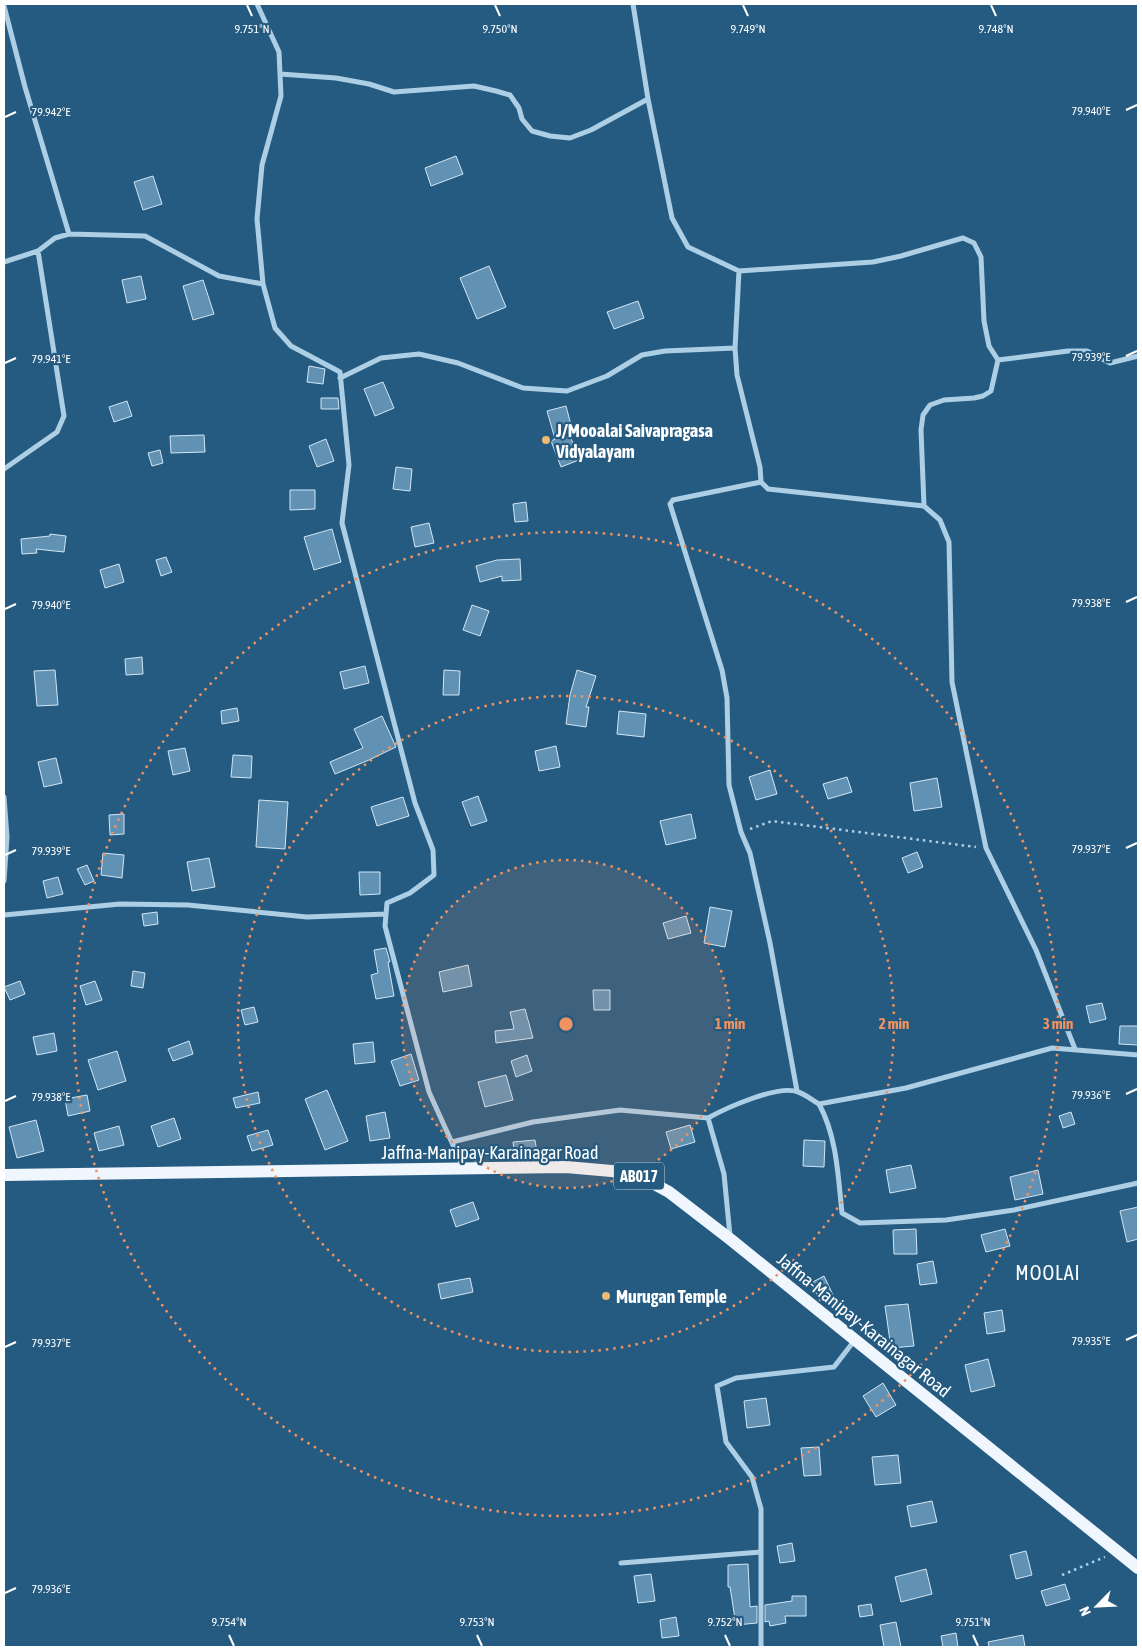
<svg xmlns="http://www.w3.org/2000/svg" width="1142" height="1651" font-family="'Asap Condensed',sans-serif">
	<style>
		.building { fill: #6292b3; stroke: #d1e6f5 }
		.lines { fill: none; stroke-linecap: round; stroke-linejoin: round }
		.path { stroke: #adcfe6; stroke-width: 2.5; stroke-dasharray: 2.5 4; stroke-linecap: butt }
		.street { stroke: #adcfe6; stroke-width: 5 }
		.primary { stroke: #eff6fd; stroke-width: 12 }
		.ticks { fill: none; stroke: #fff; stroke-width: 2 }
		.ring { fill: none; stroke: #f09361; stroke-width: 2.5; stroke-dasharray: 2.5 5 }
		.poi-dot { fill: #efb972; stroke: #265b81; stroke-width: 2 }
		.labels { text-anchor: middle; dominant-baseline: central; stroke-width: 4.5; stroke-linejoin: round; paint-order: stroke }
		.shield { fill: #265b81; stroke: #beced9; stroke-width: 1 }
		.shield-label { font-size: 16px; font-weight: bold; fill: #fff }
		.poi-label { font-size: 18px; font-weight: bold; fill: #fff; stroke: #265b81; text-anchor: start }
		.street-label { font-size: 18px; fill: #fff; stroke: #265b81 }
		.quarter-label { font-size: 20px; letter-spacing: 1px; fill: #fff; stroke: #265b81 }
		.ticks-label { font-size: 12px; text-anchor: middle; fill: #fff; stroke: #265b81; stroke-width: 4.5; stroke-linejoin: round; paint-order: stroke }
		.centre { fill: #f09361; stroke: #265b81; stroke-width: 2.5 }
		.ring-label { font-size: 15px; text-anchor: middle; font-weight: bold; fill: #f09361; stroke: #265b81; stroke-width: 4.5; stroke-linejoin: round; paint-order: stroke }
	</style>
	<rect width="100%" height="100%" fill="#265b81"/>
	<!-- building -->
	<path class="building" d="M456 156 463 174 431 186 425 168Z
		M153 176 162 204 143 210 134 182Z
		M489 266 506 307 477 319 460 278Z
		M141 276 146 299 127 303 122 280Z
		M203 280 214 314 193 320 183 286Z
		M638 301 644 318 614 329 607 312Z
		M309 366 325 369 323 384 307 382Z
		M383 382 394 408 375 416 364 389Z
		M321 398H338L339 409H321Z
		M127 401 132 416 114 422 109 407Z
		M566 406 572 429 568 430 579 460 561 467 551 441 555 439 547 411Z
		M204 435 205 452 171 453 170 436Z
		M326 439 334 461 317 467 309 446Z
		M160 450 163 463 152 466 148 453Z
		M396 467 412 469 410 491 393 489Z
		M290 490H315V509L290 510Z
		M526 502 528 521 515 522 513 504Z
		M429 523 434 543 415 547 411 527Z
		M332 529 341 562 314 570 304 537Z
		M50 534 66 536 64 552 36 549 37 553 22 554 21 539 50 536Z
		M166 557 172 572 161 576 156 560Z
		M520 559 521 580 502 581V576L480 582 476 566 497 560Z
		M119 564 124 582 105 588 100 570Z
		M472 605 489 611 480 636 463 630Z
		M142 657 143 674 126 675 125 659Z
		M365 666 369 683 344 689 340 672Z
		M55 670 58 705 37 706 34 671Z
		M444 670 460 671 459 695H443Z
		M577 670 596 676 586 707H589L586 727 566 724 570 695Z
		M237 708 239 721 222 724 221 711Z
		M619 711 646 714 644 737 617 734Z
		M382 716 396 747 369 760 335 774 330 762 363 748 354 729Z
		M556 746 560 767 539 771 535 751Z
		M185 748 190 771 173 775 168 751Z
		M233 755 252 756 251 778 231 777Z
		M56 758 62 783 44 787 38 762Z
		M770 770 777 794 756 800 749 777Z
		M847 777 852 792 828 799 823 784Z
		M937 778 942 807 914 811 910 783Z
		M478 796 487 821 471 826 462 802Z
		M403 797 409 816 377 826 371 807Z
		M259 800 288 802 285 849 256 847Z
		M124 814V834L110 835 109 815Z
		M691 814 696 838 666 845 660 821Z
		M917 852 923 867 908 873 902 858Z
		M103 853 124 855 122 878 101 875Z
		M209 858 215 887 192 891 187 862Z
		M87 865 94 881 85 885 77 869Z
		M359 872H380V894L360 895Z
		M58 877 63 894 47 898 43 881Z
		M710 907 732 911 725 947 704 943Z
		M157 912 158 924 144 926 142 914Z
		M686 916 691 933 668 939 663 923Z
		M386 948 390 962H388L394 996 376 999 371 975 378 973 374 950Z
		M468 965 472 986 443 992 439 972Z
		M133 971 145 973 143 988 131 986Z
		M20 981 25 994 10 1000 4 987Z
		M95 981 102 1000 86 1005 80 986Z
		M593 990H610V1010H594Z
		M1102 1003 1106 1019 1090 1023 1086 1006Z
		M254 1007 258 1022 245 1025 241 1010Z
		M525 1009 533 1038 496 1043 495 1031 514 1029 510 1012Z
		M1120 1026H1138V1045L1119 1044Z
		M54 1033 57 1051 37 1055 33 1037Z
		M189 1041 193 1054 173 1061 168 1049Z
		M373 1042 375 1062 355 1064 353 1044Z
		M117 1051 126 1081 98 1090 88 1060Z
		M411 1054 419 1080 400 1086 391 1061Z
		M527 1055 532 1071 516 1077 511 1061Z
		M506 1075 513 1100 485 1107 478 1082Z
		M327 1090 348 1141 325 1150 305 1099Z
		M258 1092 260 1103 236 1108 233 1098Z
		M87 1095 90 1111 68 1116 65 1099Z
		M385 1112 390 1138 370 1141 366 1116Z
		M1071 1112 1075 1124 1063 1128 1059 1116Z
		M174 1118 181 1139 158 1147 151 1126Z
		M36 1120 44 1151 17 1158 9 1127Z
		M690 1125 695 1142 671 1149 666 1132Z
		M119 1126 124 1145 99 1151 94 1133Z
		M268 1130 273 1145 252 1151 247 1136Z
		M535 1140 538 1159 515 1160 513 1142Z
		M804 1140 825 1141 824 1167 803 1166Z
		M911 1165 916 1188 890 1193 886 1170Z
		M1038 1170 1043 1194 1015 1200 1010 1177Z
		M473 1202 479 1219 456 1227 450 1210Z
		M1138 1207V1239L1127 1242 1120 1211Z
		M916 1229 917 1254H894L893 1230Z
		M1005 1229 1010 1246 986 1252 981 1235Z
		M933 1261 937 1283 920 1285 917 1264Z
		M824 1276 833 1295 820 1301 811 1283Z
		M470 1278 473 1292 441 1299 438 1284Z
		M908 1304 914 1346 891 1348 885 1306Z
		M1002 1310 1005 1331 987 1334 984 1313Z
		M988 1359 995 1386 971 1392 965 1365Z
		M883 1383 896 1405 876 1417 863 1396Z
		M766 1398 770 1425 747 1428 744 1401Z
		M819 1447 821 1475 804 1476 801 1448Z
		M898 1455 901 1483 875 1485 872 1457Z
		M932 1501 937 1522 911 1527 907 1506Z
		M792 1543 795 1561 780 1563 777 1546Z
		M1026 1551 1032 1575 1016 1579 1010 1555Z
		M748 1564 750 1607 757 1606V1623L736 1625 730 1587H728V1565Z
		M926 1569 932 1594 901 1602 895 1577Z
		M651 1574 655 1601 638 1603 634 1576Z
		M1065 1584 1070 1599 1046 1606 1041 1591Z
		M792 1596H806V1616H785L786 1623 770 1626 769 1621 765 1622V1605L792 1601Z
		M871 1604 873 1615 860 1617 858 1606Z
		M676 1617 679 1636 662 1638 660 1620Z
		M896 1622 901 1647H884L880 1625Z
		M956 1633 958 1647H943L941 1636Z
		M1023 1635 1025 1647H989L988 1642Z"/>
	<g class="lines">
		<!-- path -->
		<path class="path" d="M750 829 772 821 976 847
			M1062 1575 1105 1557"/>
		<!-- street -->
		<path class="street" d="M257 4 279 52 281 96 262 165 257 219 263 284 275 328 291 346 340 372 349 465 342 523 415 803 433 850 434 875 410 893 387 903 385 926 429 1092 463 1167
			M633 4 648 99 672 218 688 247 739 271 873 262 901 256 963 238 974 243 981 257 984 321 989 346 998 360 1068 351H1087L1110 363 1138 356
			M4 6 25 87 69 234
			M280 74 336 78 369 84 394 92 474 86 496 91 510 95 519 108 522 119 532 131 550 136 570 138 591 130 648 99
			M4 262 38 251 55 238 69 234 145 236 219 276 263 284
			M739 271 735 348 737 375 760 467 761 482
			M340 378 381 358 419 354 458 363 523 388 567 391 607 376 642 355 665 351 735 348
			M4 469 57 432 64 416 38 251
			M924 506 921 430 923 415 930 405 944 400 974 398 983 396 991 391 998 360
			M4 797 7 837 4 881
			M4 915 120 904 188 905 307 917 386 914
			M797 1091 770 943 750 853 741 832 729 785 727 698 722 670 670 504 673 500 761 482 768 489 924 506 940 520 949 542 952 682 986 848 1036 950 1075 1049
			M819 1104C837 1137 838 1176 842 1213L860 1223 946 1220 1014 1210 1138 1183
			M452 1142 533 1122 620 1110 708 1118
			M730 1236 724 1174 708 1118C726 1108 779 1084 798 1092 805 1094 812 1100 819 1104L906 1088 1052 1048 1138 1055
			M621 1563 761 1552
			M761 1647V1509L752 1477 726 1442 717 1386 736 1378 834 1367 854 1341"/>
		<!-- primary -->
		<path class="primary" d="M4 1175 566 1167 634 1173 669 1192 730 1239 1138 1568"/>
	</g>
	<!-- ticks -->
	<path class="ticks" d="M247 5 252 16M495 5 500 16M743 5 748 16M991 5 996 16M1126 110 1137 105M5 117 16 112M1126 356 1137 351M5 363 16 358M1126 602 1137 597M5 609 16 604M1126 848 1137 843M5 855 16 850M1126 1094 1137 1089M5 1101 16 1096M1126 1340 1137 1335M5 1347 16 1342M5 1593 16 1588M229 1635 234 1646M477 1635 482 1646M725 1635 730 1646M973 1635 978 1646"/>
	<!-- distance rings -->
	<circle cx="566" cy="1024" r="164" fill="#f09361" fill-opacity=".12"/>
	<g class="ring">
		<circle cx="566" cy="1024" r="164"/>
		<circle cx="566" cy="1024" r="328"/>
		<circle cx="566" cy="1024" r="492"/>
	</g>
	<!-- markers -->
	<g class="poi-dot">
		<circle cx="546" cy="440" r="5"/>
		<circle cx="606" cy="1296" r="5"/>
	</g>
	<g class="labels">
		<!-- shield labels -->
		<rect class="shield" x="614" y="1162.5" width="50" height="27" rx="4"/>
		<g class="shield-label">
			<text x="639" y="1176">AB017</text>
		</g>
		<!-- poi labels -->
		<g class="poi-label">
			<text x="556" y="430">J/Mooalai Saivapragasa<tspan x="556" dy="21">Vidyalayam</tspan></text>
			<text x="616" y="1296">Murugan Temple</text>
		</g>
		<!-- street labels -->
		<g class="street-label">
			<text x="490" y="1152">Jaffna-Manipay-Karainagar Road</text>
			<text transform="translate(864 1325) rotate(39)">Jaffna-Manipay-Karainagar Road</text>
		</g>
		<!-- quarter labels -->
		<g class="quarter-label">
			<text x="1048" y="1272">MOOLAI</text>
		</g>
	</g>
	<g class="ticks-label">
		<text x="996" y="33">9.748°N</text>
		<text x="252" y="33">9.751°N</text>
		<text x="500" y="33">9.750°N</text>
		<text x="748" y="33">9.749°N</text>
		<text x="1091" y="115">79.940°E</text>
		<text x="51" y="116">79.942°E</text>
		<text x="1091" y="361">79.939°E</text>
		<text x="51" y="363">79.941°E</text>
		<text x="1091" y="607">79.938°E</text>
		<text x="51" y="609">79.940°E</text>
		<text x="1091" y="853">79.937°E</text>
		<text x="51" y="855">79.939°E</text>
		<text x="1091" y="1099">79.936°E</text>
		<text x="51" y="1101">79.938°E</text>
		<text x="1091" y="1345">79.935°E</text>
		<text x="51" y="1347">79.937°E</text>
		<text x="51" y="1593">79.936°E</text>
		<text x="229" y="1626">9.754°N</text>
		<text x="477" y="1626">9.753°N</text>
		<text x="725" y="1626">9.752°N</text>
		<text x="973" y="1626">9.751°N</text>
	</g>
	<circle cx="566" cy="1024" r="8" class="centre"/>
	<g class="ring-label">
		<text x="730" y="1029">1 min</text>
		<text x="894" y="1029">2 min</text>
		<text x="1058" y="1029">3 min</text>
	</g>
	<!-- border -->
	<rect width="1142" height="1651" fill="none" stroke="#ffffff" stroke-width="10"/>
	<!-- north arrow -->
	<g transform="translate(1097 1606) rotate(246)" stroke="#265b81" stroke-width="4" paint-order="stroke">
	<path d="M0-4L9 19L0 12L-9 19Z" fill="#ffffff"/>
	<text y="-8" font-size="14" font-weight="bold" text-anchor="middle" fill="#ffffff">N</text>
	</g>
</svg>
